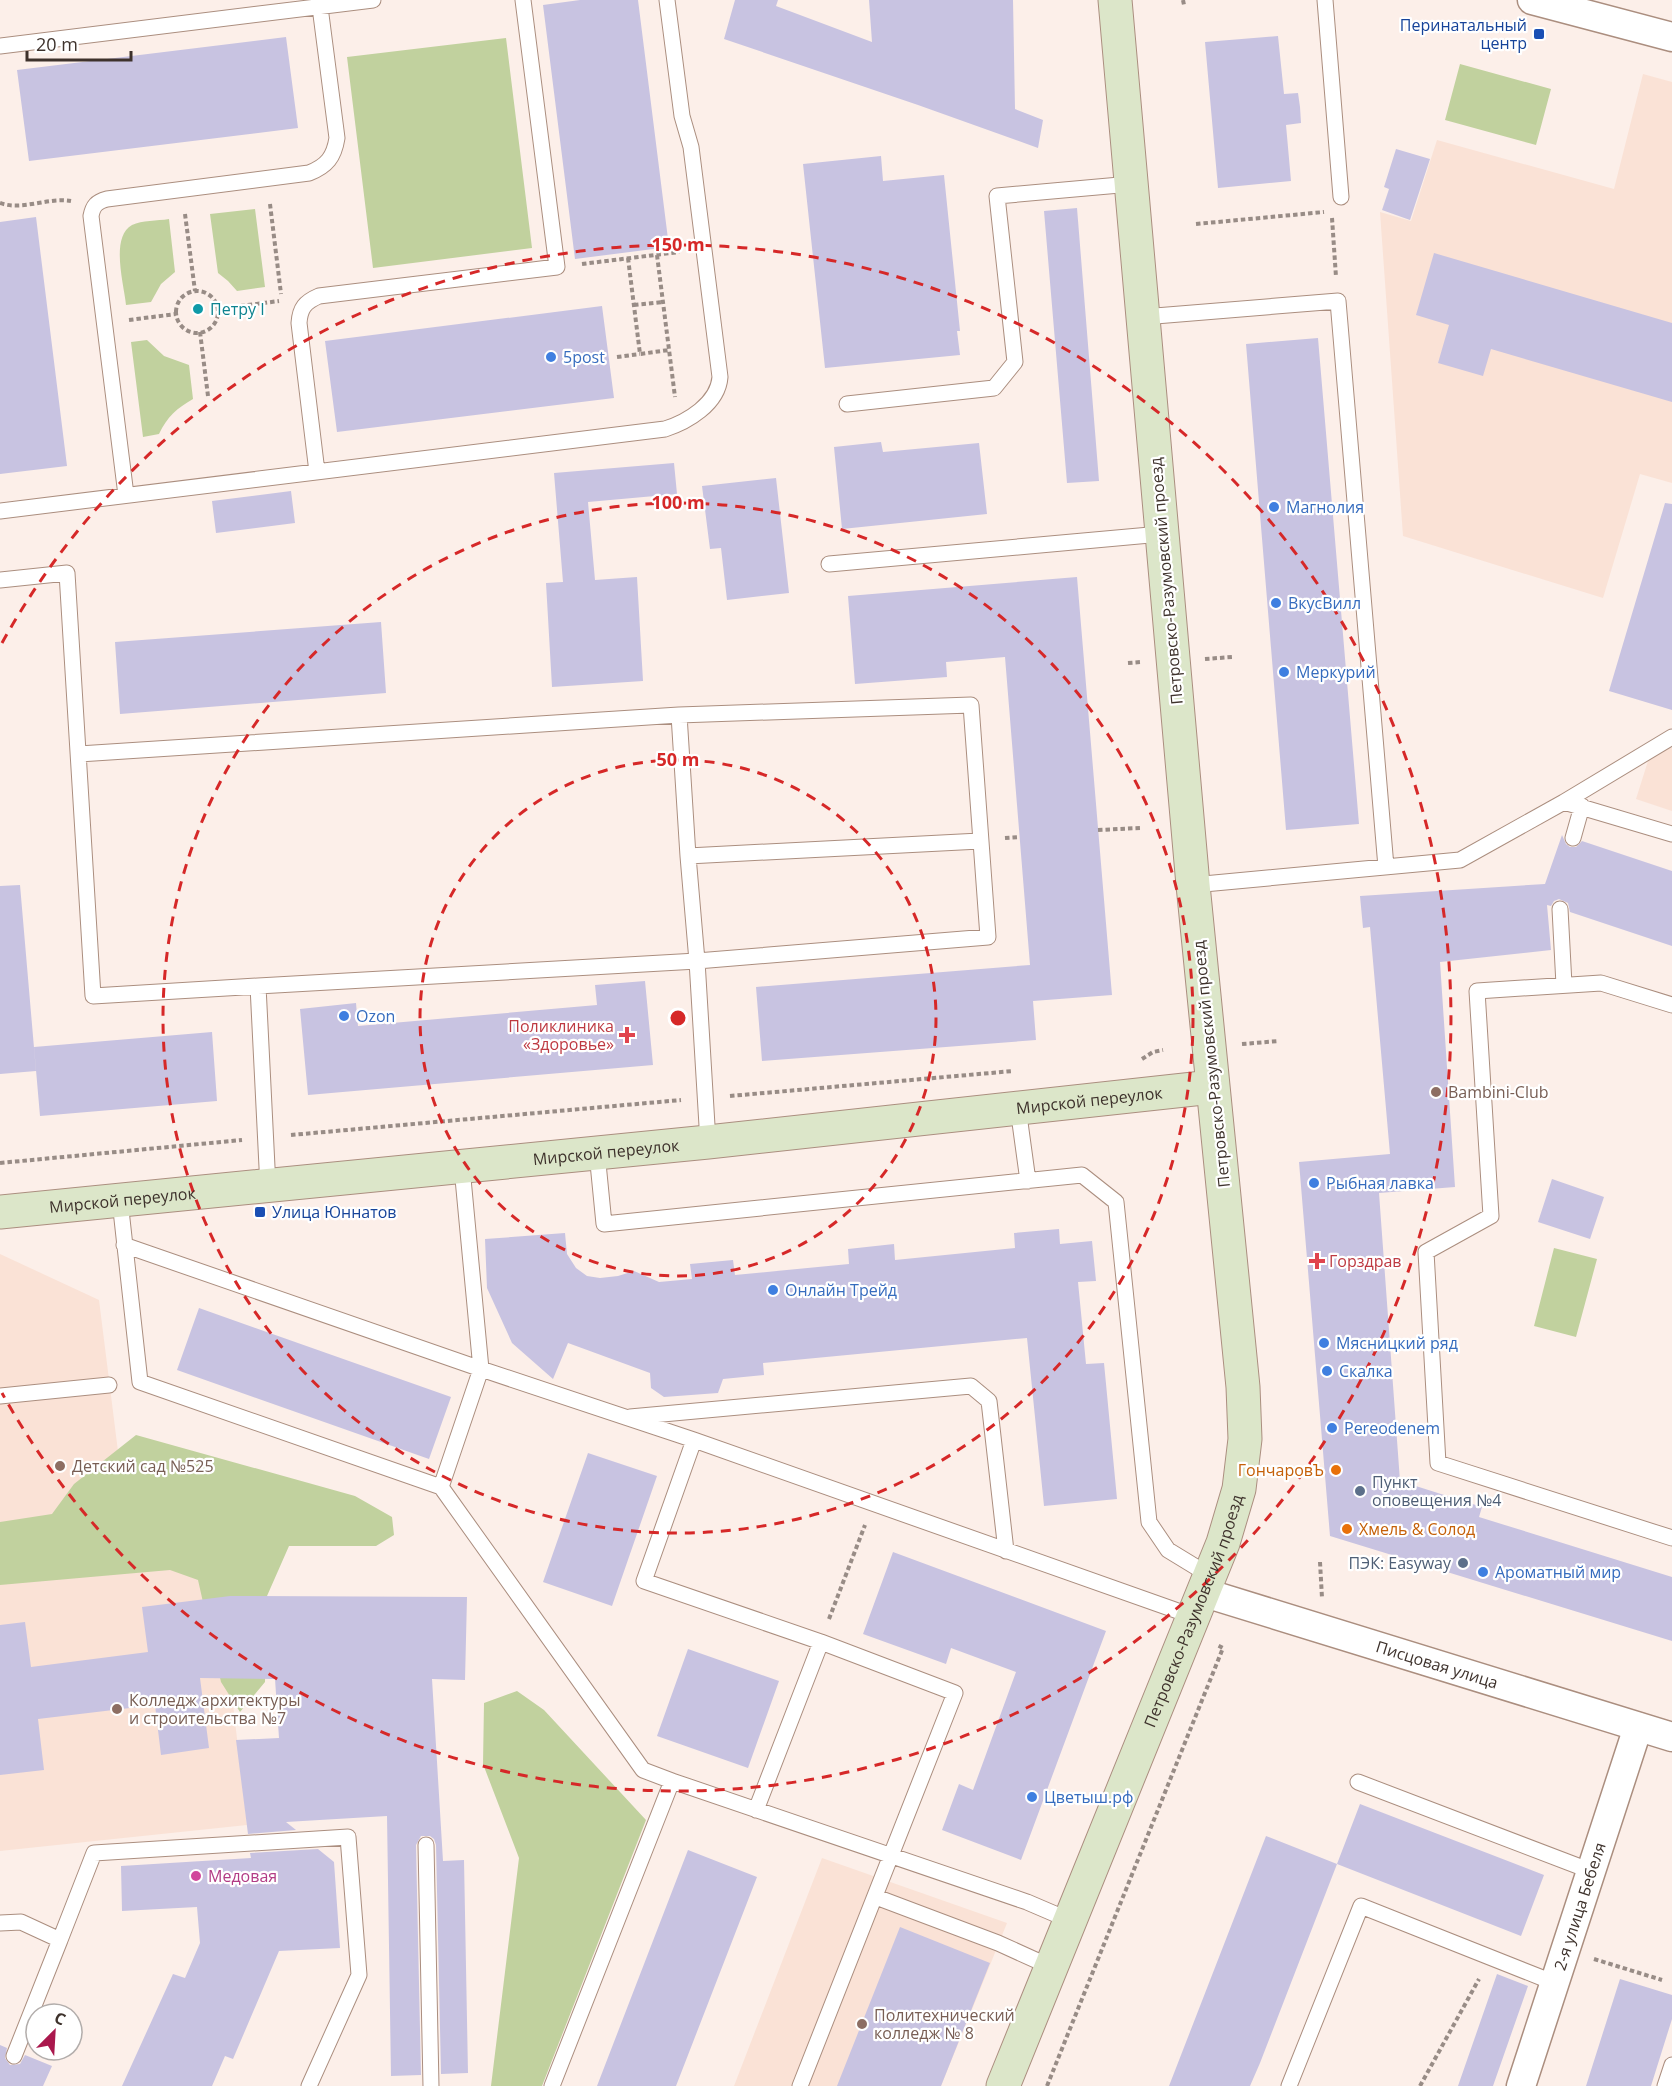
<svg xmlns="http://www.w3.org/2000/svg" width="1672" height="2086" font-family="'Open Sans',sans-serif">
	<style>
		.built { fill: #fae2d6 }
		.green { fill: #c1d19e }
		.building { fill: #c8c3e1 }
		.lines { fill: none; stroke-linecap: round; stroke-linejoin: round }
		.lane-casing { stroke: #ab8e7f; stroke-width: 17 }
		.street-casing { stroke: #ab8e7f; stroke-width: 31 }
		.secondary-casing { stroke: #ab8e7f; stroke-width: 35 }
		.path { stroke: #988c86; stroke-width: 4; stroke-dasharray: 4.5 3; stroke-linecap: butt }
		.lane { stroke: #fff; stroke-width: 15 }
		.street { stroke: #fff; stroke-width: 28 }
		.secondary { stroke: #dce6c9; stroke-width: 33 }
		.ring { fill: none; stroke: #d62828; stroke-width: 3; stroke-dasharray: 10 8 }
		.transit-dot { fill: #1a4fb4; stroke: #fff; stroke-width: 2 }
		.culture-dot { fill: #0f9aa8; stroke: #fff; stroke-width: 2 }
		.shop-dot { fill: #3f7fe0; stroke: #fff; stroke-width: 2 }
		.health-dot { fill: #e0444e; stroke: #fff; stroke-width: 2 }
		.education-dot { fill: #8d6e63; stroke: #fff; stroke-width: 2 }
		.food-dot { fill: #e8710a; stroke: #fff; stroke-width: 2 }
		.service-dot { fill: #5c6f8a; stroke: #fff; stroke-width: 2 }
		.hotel-dot { fill: #d1479c; stroke: #fff; stroke-width: 2 }
		.labels { text-anchor: middle; dominant-baseline: central; stroke-width: 4.5; stroke-linejoin: round; paint-order: stroke }
		.transit-label { font-size: 16px; fill: #164399; stroke: #fff; text-anchor: end }
		.culture-label { font-size: 16px; fill: #0d838f; stroke: #fff; text-anchor: start }
		.shop-label { font-size: 16px; fill: #366cbe; stroke: #fff; text-anchor: start }
		.street-label { font-size: 16px; fill: #3e322c; stroke: #fff }
		.health-label { font-size: 16px; fill: #be3a42; stroke: #fff; text-anchor: end }
		.education-label { font-size: 16px; fill: #785e54; stroke: #fff; text-anchor: start }
		.food-label { font-size: 16px; fill: #c56008; stroke: #fff; text-anchor: end }
		.service-label { font-size: 16px; fill: #4e5e75; stroke: #fff; text-anchor: start }
		.hotel-label { font-size: 16px; fill: #b23c85; stroke: #fff; text-anchor: start }
		.centre { fill: #d62828; stroke: #fff; stroke-width: 3 }
		.ring-label { font-size: 18px; text-anchor: middle; font-weight: bold; fill: #d62828; stroke: #fff; stroke-width: 4.5; stroke-linejoin: round; paint-order: stroke }
	</style>
	<rect width="100%" height="100%" fill="#fcefe9"/>
	<!-- built -->
	<path class="built" d="M1643 74 1672 82V483L1640 474 1603 598 1403 536 1380 212 1411 221 1437 140 1614 189Z
		M1654 742 1672 748V811L1636 799Z
		M0 1254 99 1300 130 1547 225 1539 230 1678 247 1825 0 1851Z
		M822 1858 1007 1923 941 2086H734Z"/>
	<!-- green -->
	<path class="green" d="M506 38 532 248 373 268 347 57Z
		M1460 64 1551 89 1536 145 1445 120Z
		M255 209 265 287 237 291 228 281 218 273 210 214Z
		M169 219 175 272 161 284 151 302 126 305C124 284 110 237 132 225 142 220 157 221 169 219Z
		M147 340 164 356 189 365 193 399C177 408 167 417 159 434L143 437 131 342Z
		M1554 1248 1597 1259 1576 1337 1534 1326Z
		M136 1435 355 1496 392 1517 394 1535 376 1546H289L267 1596 265 1682 240 1712 221 1682 198 1580 170 1570 0 1585V1522L52 1514 74 1484Z
		M517 1691 544 1710 646 1820 542 2086H491L519 1858 483 1764 484 1703Z"/>
	<!-- building -->
	<path class="building" d="M580 0H638L669 247 575 259 543 5Z
		M735 0H778L776 6 872 42 869 0H1013L1015 109 1043 120 1038 148 918 105 724 39Z
		M1278 36 1284 94 1298 93 1300 107 1301 123 1286 125 1291 181 1218 188 1205 42Z
		M286 37 298 128 29 161 17 70Z
		M1396 149 1430 159 1410 220 1382 210 1389 189 1384 187Z
		M881 156 883 181 944 175 960 331H957L960 355 825 368 803 164Z
		M1077 208 1099 481 1067 483 1044 211Z
		M36 217 67 466 0 474V222Z
		M1434 253 1672 323V402L1491 349 1483 376 1438 363 1449 325 1416 315Z
		M602 306 614 398 337 432 325 341Z
		M1318 338 1359 824 1286 830 1246 344Z
		M881 442 883 452 979 443 987 514 842 529 834 447Z
		M674 463 677 494 588 502 595 580 637 577 643 681 552 687 546 583 563 582 554 473Z
		M776 478 789 593 727 600 721 548 710 549 702 486Z
		M291 491 295 523 216 533 212 501Z
		M1665 503 1672 504V710L1609 691Z
		M1077 577 1112 995 1033 1001 1036 1040 762 1061 756 987 1030 965 1005 657 946 662 947 677 855 684 848 596Z
		M381 622 386 693 120 714 115 642Z
		M1562 835 1566 844 1570 847H1576L1582 841 1672 871V946L1570 912 1568 903 1559 899 1554 901 1551 906 1547 905 1551 950 1440 962 1455 1187 1379 1193 1400 1481 1482 1507 1479 1517 1672 1577V1641L1330 1536 1299 1162 1390 1154 1370 927 1363 928 1360 896 1545 884Z
		M20 885 36 1071 0 1074V886Z
		M645 981 653 1065 308 1095 300 1009 356 1003 358 1026 597 1005 595 985Z
		M212 1032 217 1101 40 1116 34 1047Z
		M1552 1179 1604 1197 1590 1239 1538 1222Z
		M1059 1229 1060 1244 1092 1241 1096 1281 1078 1282 1086 1364 1104 1363 1117 1499 1044 1506 1027 1338 763 1363 764 1375 723 1379 718 1393 664 1397 651 1388 650 1373 568 1343 553 1379 512 1343 487 1288 485 1239 565 1233 567 1254 576 1268 587 1276 600 1278 618 1276 634 1271 659 1282 692 1279 690 1264 733 1260 735 1275 849 1264 848 1249 894 1244 895 1260 1015 1248 1014 1233Z
		M199 1308 451 1397 429 1459 177 1370Z
		M588 1453 657 1476 612 1606 543 1582Z
		M893 1552 1106 1631 1021 1860 942 1830 959 1784 973 1790 1016 1672 951 1648 946 1664 863 1634Z
		M230 1596 467 1597 465 1680 432 1679 443 1861 464 1860 468 2073 441 2074 436 1845 434 1839 430 1836H421L416 1845 421 2075 391 2076 387 1816 286 1822 296 1830 248 1834 236 1740 279 1738 275 1679 200 1678 209 1748 161 1755 155 1705 38 1719 44 1770 0 1775V1625L25 1622 31 1667 148 1652 142 1607Z
		M688 1649 779 1681 748 1768 657 1736Z
		M1360 1804 1544 1875 1521 1936 1337 1864Z
		M1266 1836 1337 1864 1260 2063 1250 2086H1169Z
		M318 1849 334 1862 340 1948 279 1951 233 2059 225 2056 212 2086H122L173 1974 185 1978 200 1943 197 1907 122 1911 121 1866 251 1858 250 1853Z
		M688 1850 757 1877 676 2086H597Z
		M900 1927 990 1963 941 2086H837Z
		M1497 1974 1528 1986 1493 2086H1458Z
		M1620 1979 1672 1995V2019L1651 2086H1586Z
		M0 2045 7 2048 5 2058 10 2065 20 2064 25 2055 52 2066 43 2086H0Z"/>
	<g class="lines">
		<defs>
			<path id="lane" d="M1325 0 1341 197
				M0 46 373 0
				M1143 317 1338 301 1386 867
				M847 404 994 388 1015 362 997 196 1131 184
				M317 472 299 323C300 308 305 302 319 296L557 267 523 0
				M126 495 91 216C93 206 96 202 107 199L309 173C327 166 334 157 337 138L320 7
				M0 511 665 429C687 422 718 404 720 377L691 147 682 116 667 0
				M829 564 1161 534
				M0 580 67 573 93 996 258 986 268 1187
				M679 715 688 856
				M79 754 679 715 971 705 988 937 697 961 708 1142
				M1564 802 1672 737
				M1573 838 1582 806
				M1193 885 1460 860 1564 802 1672 834
				M1560 909 1564 985
				M258 986 697 961 688 856 980 841
				M1672 1005 1601 983 1477 991 1491 1216 1426 1252 1438 1463 1672 1538
				M1018 1108 1028 1181
				M597 1153 604 1224 1082 1175 1116 1202 1149 1522 1168 1550 1209 1575
				M120 1201 140 1382 441 1487 643 1770 672 1781
				M124 1245 481 1369 694 1440 1192 1616
				M0 1396 109 1385
				M630 1417 971 1386 989 1401 1006 1551
				M694 1440 644 1581 821 1642
				M441 1487 481 1369 462 1168
				M1358 1782 1591 1871
				M756 1810 821 1642 955 1693 800 2086
				M426 1845 431 2086
				M876 1897 998 1943 1051 1967
				M0 1923 21 1922 60 1940 14 2056
				M60 1940 94 1853 348 1837 359 1975 309 2086
				M552 2086 672 1781 1027 1902 1069 1920
				M1289 2086 1361 1906 1555 1983
				M1665 2086 1672 2065"/>
			<g id="street">
				<path d="M1532 0 1672 37"/>
				<path id="s1" d="M1202 1592 1672 1737"/>
				<path id="s2" d="M1521 2086 1638 1727"/>
			</g>
			<g id="secondary">
				<path id="s3" d="M0 1212 708 1142 1212 1087"/>
				<path id="s4" d="M1003 2086 1223 1543 1239 1489 1245 1439 1243 1387 1193 885 1115 0"/>
			</g>
		</defs>
		<!-- lane casing -->
		<use href="#lane" class="lane-casing"/>
		<!-- street casing -->
		<use href="#street" class="street-casing"/>
		<!-- secondary casing -->
		<use href="#secondary" class="secondary-casing"/>
		<!-- path -->
		<path class="path" d="M1183 0 1184 5
			M0 203C22 211 48 197 71 201
			M270 204 281 294
			M185 214 195 291
			M1332 218 1336 277
			M1196 224 1324 212
			M657 255 675 397
			M628 258 640 354 669 350
			M582 264 679 252
			M176 312a21 21 0 1 1 42 0a21 21 0 1 1-42 0Z
			M634 305 663 302
			M218 309 279 301
			M129 320 176 314
			M200 332 208 396
			M617 357 640 354
			M1205 659 1232 657
			M1128 663 1141 662
			M1098 830 1140 828
			M1005 838 1019 837
			M1242 1044 1279 1041
			M1142 1059 1153 1052 1163 1050
			M730 1096 1013 1071
			M291 1135 681 1100
			M0 1163 242 1140
			M1320 1562 1322 1598
			M829 1619 865 1525
			M1594 1959 1662 1980
			M1047 2086 1223 1648 1217 1645
			M1420 2086 1479 1979"/>
		<!-- lane -->
		<use href="#lane" class="lane"/>
		<!-- street -->
		<use href="#street" class="street"/>
		<!-- secondary -->
		<use href="#secondary" class="secondary"/>
	</g>
	<!-- distance rings -->
	<g class="ring">
		<circle cx="678" cy="1018" r="258"/>
		<circle cx="678" cy="1018" r="515"/>
		<path d="M2 643A773 773 0 1 1 2 1393"/>
	</g>
	<!-- markers -->
	<g class="transit-dot">
		<rect x="1533" y="28" width="12" height="12" rx="3"/>
		<rect x="254" y="1206" width="12" height="12" rx="3"/>
	</g>
	<circle class="culture-dot" cx="198" cy="309" r="6"/>
	<g class="shop-dot">
		<circle cx="551" cy="357" r="6"/>
		<circle cx="1274" cy="507" r="6"/>
		<circle cx="1276" cy="603" r="6"/>
		<circle cx="1284" cy="672" r="6"/>
		<circle cx="344" cy="1016" r="6"/>
		<circle cx="1314" cy="1183" r="6"/>
		<circle cx="773" cy="1290" r="6"/>
		<circle cx="1324" cy="1343" r="6"/>
		<circle cx="1327" cy="1371" r="6"/>
		<circle cx="1332" cy="1428" r="6"/>
		<circle cx="1483" cy="1572" r="6"/>
		<circle cx="1032" cy="1797" r="6"/>
	</g>
	<g class="health-dot">
		<path d="M624 1026h6v6h6v6h-6v6h-6v-6h-6v-6h6z"/>
		<path d="M1314 1252h6v6h6v6h-6v6h-6v-6h-6v-6h6z"/>
	</g>
	<g class="education-dot">
		<circle cx="1436" cy="1092" r="6"/>
		<circle cx="60" cy="1466" r="6"/>
		<circle cx="117" cy="1709" r="6"/>
		<circle cx="862" cy="2024" r="6"/>
	</g>
	<g class="food-dot">
		<circle cx="1336" cy="1470" r="6"/>
		<circle cx="1347" cy="1529" r="6"/>
	</g>
	<g class="service-dot">
		<circle cx="1360" cy="1491" r="6"/>
		<circle cx="1463" cy="1563" r="6"/>
	</g>
	<circle class="hotel-dot" cx="196" cy="1876" r="6"/>
	<g class="labels">
		<!-- transit labels -->
		<g class="transit-label">
			<text x="1527" y="25">Перинатальный<tspan x="1527" dy="18">центр</tspan></text>
			<text x="272" y="1212" text-anchor="start">Улица Юннатов</text>
		</g>
		<!-- culture labels -->
		<g class="culture-label">
			<text x="210" y="309">Петру I</text>
		</g>
		<!-- shop labels -->
		<g class="shop-label">
			<text x="563" y="357">5post</text>
			<text x="1286" y="507">Магнолия</text>
			<text x="1288" y="603">ВкусВилл</text>
			<text x="1296" y="672">Меркурий</text>
			<text x="356" y="1016">Ozon</text>
			<text x="1326" y="1183">Рыбная лавка</text>
			<text x="785" y="1290">Онлайн Трейд</text>
			<text x="1336" y="1343">Мясницкий ряд</text>
			<text x="1339" y="1371">Скалка</text>
			<text x="1344" y="1428">Pereodenem</text>
			<text x="1495" y="1572">Ароматный мир</text>
			<text x="1044" y="1797">Цветыш.рф</text>
		</g>
		<!-- street labels -->
		<g class="street-label">
			<text transform="translate(1166 581) rotate(-95)">Петровско-Разумовский проезд</text>
			<text transform="translate(1211 1064) rotate(-96)">Петровско-Разумовский проезд</text>
			<text stroke="none"><textPath href="#s3" startOffset="1095">Мирской переулок</textPath></text>
			<text stroke="none"><textPath href="#s3" startOffset="609">Мирской переулок</textPath></text>
			<text stroke="none"><textPath href="#s3" startOffset="123">Мирской переулок</textPath></text>
			<text stroke="none"><textPath href="#s4" startOffset="512">Петровско-Разумовский проезд</textPath></text>
			<text stroke="none"><textPath href="#s1" startOffset="246">Писцовая улица</textPath></text>
			<text stroke="none"><textPath href="#s2" startOffset="189">2-я улица Бебеля</textPath></text>
		</g>
		<!-- health labels -->
		<g class="health-label">
			<text x="614" y="1026">Поликлиника<tspan x="614" dy="18">«Здоровье»</tspan></text>
			<text x="1329" y="1261" text-anchor="start">Горздрав</text>
		</g>
		<!-- education labels -->
		<g class="education-label">
			<text x="1448" y="1092">Bambini-Club</text>
			<text x="72" y="1466">Детский сад №525</text>
			<text x="129" y="1700">Колледж архитектуры<tspan x="129" dy="18">и строительства №7</tspan></text>
			<text x="874" y="2015">Политехнический<tspan x="874" dy="18">колледж № 8</tspan></text>
		</g>
		<!-- food labels -->
		<g class="food-label">
			<text x="1324" y="1470">ГончаровЪ</text>
			<text x="1359" y="1529" text-anchor="start">Хмель &amp; Солод</text>
		</g>
		<!-- service labels -->
		<g class="service-label">
			<text x="1372" y="1482">Пункт<tspan x="1372" dy="18">оповещения №4</tspan></text>
			<text x="1451" y="1563" text-anchor="end">ПЭК: Easyway</text>
		</g>
		<!-- hotel labels -->
		<g class="hotel-label">
			<text x="208" y="1876">Медовая</text>
		</g>
	</g>
	<circle cx="678" cy="1018" r="9" class="centre"/>
	<g class="ring-label">
		<text x="678" y="251">150 m</text>
		<text x="678" y="509">100 m</text>
		<text x="678" y="766">50 m</text>
	</g>
	<!-- north arrow -->
	<g transform="translate(54 2032) rotate(24)"><circle r="28" fill="#ffffff" stroke="#b2adab" stroke-width="1.5"/>
	<path d="M0-4.5L10 22L0 15L-10 22Z" fill="#aa184d"/>
	<text y="-9" font-size="16" font-weight="bold" text-anchor="middle" fill="#3e322c">С</text>
	</g>
	<!-- scale -->
	<path d="M27 51v9h104v-9" fill="none" stroke="#3e322c" stroke-width="3"/>
	<text x="36" y="51" font-size="18" fill="#3e322c" stroke="#ffffff" stroke-width="4.5" paint-order="stroke">20 m</text>
</svg>
